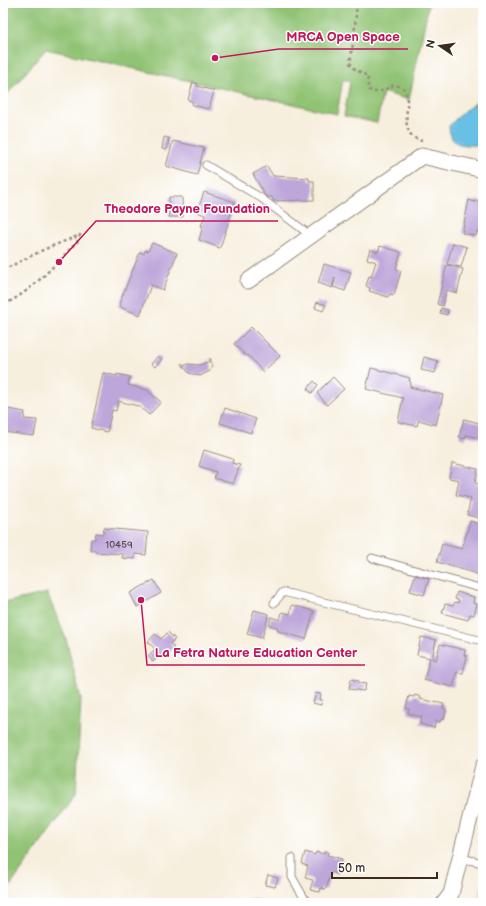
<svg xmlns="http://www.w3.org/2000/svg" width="486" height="906" font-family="'Balsamiq Sans',sans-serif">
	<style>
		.green { fill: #90c373; stroke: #667648 }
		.water { fill: #68c0e5; stroke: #527582 }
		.building { fill: #bda6da }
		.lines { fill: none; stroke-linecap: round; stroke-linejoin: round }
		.lane-casing { stroke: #998c7e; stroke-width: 9 }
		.street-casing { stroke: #998c7e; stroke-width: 17 }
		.path { stroke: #998c7e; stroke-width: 2.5; stroke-dasharray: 3 3; stroke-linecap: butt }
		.lane { stroke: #fff; stroke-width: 7 }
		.street { stroke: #fff; stroke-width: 15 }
		.labels { text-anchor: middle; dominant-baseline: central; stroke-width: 3; stroke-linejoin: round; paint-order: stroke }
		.number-label { font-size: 10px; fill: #5c494d }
		.leader { fill: none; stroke: #c2185b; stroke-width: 1.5 }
		.callout-dot { fill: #c2185b; stroke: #fff; stroke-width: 1.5 }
		.callout-label { font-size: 13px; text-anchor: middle; font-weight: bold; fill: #c2185b; stroke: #fff; stroke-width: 3; stroke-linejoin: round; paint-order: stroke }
	</style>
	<rect width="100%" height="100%" fill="#fff"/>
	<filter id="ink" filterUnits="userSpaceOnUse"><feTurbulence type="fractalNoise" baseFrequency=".025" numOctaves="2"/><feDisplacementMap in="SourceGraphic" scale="8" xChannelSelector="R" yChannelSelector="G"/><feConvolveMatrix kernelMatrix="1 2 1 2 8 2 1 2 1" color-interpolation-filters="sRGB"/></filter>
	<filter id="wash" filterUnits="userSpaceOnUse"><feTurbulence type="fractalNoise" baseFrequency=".012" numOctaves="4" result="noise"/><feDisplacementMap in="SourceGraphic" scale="16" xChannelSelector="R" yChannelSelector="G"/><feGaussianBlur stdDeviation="0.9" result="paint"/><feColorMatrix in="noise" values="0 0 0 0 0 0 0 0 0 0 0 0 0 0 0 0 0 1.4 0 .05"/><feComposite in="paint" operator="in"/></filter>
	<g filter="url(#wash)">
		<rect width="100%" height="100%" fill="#f7efde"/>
		<!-- green -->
		<path class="green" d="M3 3H429L409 100 383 92 377 123 344 116 350 82 343 79 337 114 46 49 3 99Z
			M47 593 66 639 81 700 76 794 6 892 7 903H3V603Z"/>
		<!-- water -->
		<path class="water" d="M483 98V146C464 143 451 150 449 126L464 111Z"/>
		<g id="blocks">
			<!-- building -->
			<path class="building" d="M193 82 198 84 197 86 214 91 209 109 192 105 193 102 188 100Z
				M164 137 169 138 167 150 162 149Z
				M173 141 204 148 197 175 166 166Z
				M267 166 273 176 309 178V181H314V200L273 201 272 197H266L253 174Z
				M204 192 235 202 220 248 199 240 203 226H201L205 215 197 212Z
				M169 197H182L183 217H169Z
				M469 200 475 202 476 200 483 202V233L477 231 476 236 462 233Z
				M152 243 177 253 163 290 151 285 140 315 120 307 119 304 140 252 144 254 145 250 148 251Z
				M453 243 467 247 461 267 447 264Z
				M380 246 401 252 396 269 401 271 394 295 389 294 388 297 369 291 370 288 366 286 369 276 371 277 376 262 367 259 370 249 378 252Z
				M324 264 351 272 345 291 333 287 335 278 332 288 318 283Z
				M447 265 463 269 457 293 446 290 443 306 437 304Z
				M317 302 326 305 323 311 315 308Z
				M441 308 448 310 447 315 440 313Z
				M251 327 280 356 263 372 248 355 246 356 234 344Z
				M158 356 162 359 155 367 151 364Z
				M424 357 438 361 435 373 421 370Z
				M210 358V363L212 366 210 371 200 376 189 373 181 363 185 366 187 364 199 365 208 362Z
				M371 368 410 378 409 381 411 382 410 387 443 395 436 425 419 420 417 426 398 422 403 398 366 389Z
				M103 373 117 376V374L130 377 128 385 147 390 161 402 149 415 138 406 118 401 116 411 112 410 107 432 91 428Z
				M333 377 344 389 327 405 317 393Z
				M314 381 318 385 312 393 307 389Z
				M3 408 25 412 24 419 37 420 34 436 3 432Z
				M225 408 256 419 251 433 220 423Z
				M464 419 483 424 480 438 466 435 465 439 459 437Z
				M204 450 233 459 232 463 240 465 233 484 214 478 216 472 199 466Z
				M452 463 478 469 475 483 483 485V519L467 515 471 498 456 495 459 480 449 478Z
				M470 521 483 525V574L481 573 480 575 437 562 442 544 462 549Z
				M104 528 148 532 146 555 135 554V559L122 558 123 554 95 552V550H90L91 539H95L96 533 103 534Z
				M415 575 429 579 424 595 410 591Z
				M154 580 161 593 137 607 130 593Z
				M457 592 474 597 473 603 477 604 474 615 470 614 468 620 442 613 445 604 453 606 455 602 458 603 459 600 455 599Z
				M292 605 314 611 306 639 278 631 277 627 269 625 271 617 280 620 282 612 290 614Z
				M254 610 269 614 262 638 247 634Z
				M168 632 175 639 170 644 174 647 168 653 165 650 153 662 148 656 155 649 148 642 155 634 161 639Z
				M421 637 436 640 432 659 436 660 440 644 465 650 464 655 467 656 463 673 457 672 453 687 424 680 430 658 417 655Z
				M351 679 359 681V683L366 684 364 691 349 689Z
				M316 693 321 694 320 700H322L321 705 313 703Z
				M415 695 421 697 420 699 444 704 443 708 446 709 444 720 441 719 440 722 436 721 434 728 420 724 422 717 410 714 408 713 409 709 406 708 409 696 414 697Z
				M324 851 328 852 327 855 342 859 338 874 331 872 326 889 321 888 320 892 310 890 313 880 305 878 308 866 302 864 305 852 315 855 316 852 324 854Z
				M268 875 278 878 275 887 265 885Z
				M482 887H483V900L479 899Z
				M252 898 264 901 263 903H251Z"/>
		</g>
	</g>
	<g filter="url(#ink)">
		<use href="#blocks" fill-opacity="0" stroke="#998c7e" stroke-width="1"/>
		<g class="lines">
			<defs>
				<path id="lane" d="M206 165 261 198 310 235
					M372 558 483 589
					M274 603 283 592 483 641
					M292 858V877L307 903
					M460 858 483 863"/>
				<path id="street" d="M248 281 422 156 483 170
					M444 903 451 894 483 766"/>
			</defs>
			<!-- lane casing -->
			<use href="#lane" class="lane-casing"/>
			<!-- street casing -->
			<use href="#street" class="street-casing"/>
			<!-- path -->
			<path class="path" d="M357 3 354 37 350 63 355 69 367 76 368 81V89C376 96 386 89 394 85 397 86 401 86 403 88 415 101 394 134 422 141
				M358 5 376 4 378 3
				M3 270 45 249 80 235 77 242C54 265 33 291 3 305"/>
			<!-- lane -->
			<use href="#lane" class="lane"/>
			<!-- street -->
			<use href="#street" class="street"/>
		</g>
	</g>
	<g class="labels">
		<!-- number labels -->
		<g class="number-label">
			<text x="119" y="545">10459</text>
		</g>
	</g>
	<!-- callouts -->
	<path class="leader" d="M215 58L279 49H408M59 262L96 221H278M141 600L147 665H365"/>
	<g class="callout-dot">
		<circle cx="215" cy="58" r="4"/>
		<circle cx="59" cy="262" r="4"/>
		<circle cx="141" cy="600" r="4"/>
	</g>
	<g class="callout-label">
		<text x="343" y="41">MRCA Open Space</text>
		<text x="187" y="213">Theodore Payne Foundation</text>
		<text x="256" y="657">La Fetra Nature Education Center</text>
	</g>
	<!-- margin -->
	<rect width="486" height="906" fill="none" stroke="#fff" stroke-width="16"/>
	<!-- north arrow -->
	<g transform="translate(440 46) rotate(283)" stroke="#ffffff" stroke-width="3" paint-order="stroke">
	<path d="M0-3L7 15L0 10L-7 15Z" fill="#3b2a1e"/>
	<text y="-6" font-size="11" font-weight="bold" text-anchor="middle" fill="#3b2a1e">N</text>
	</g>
	<!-- scale -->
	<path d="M332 872v6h105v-6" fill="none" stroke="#3b2a1e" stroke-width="2"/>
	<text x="338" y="872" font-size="12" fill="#3b2a1e" stroke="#ffffff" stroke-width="3" paint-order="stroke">50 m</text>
</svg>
